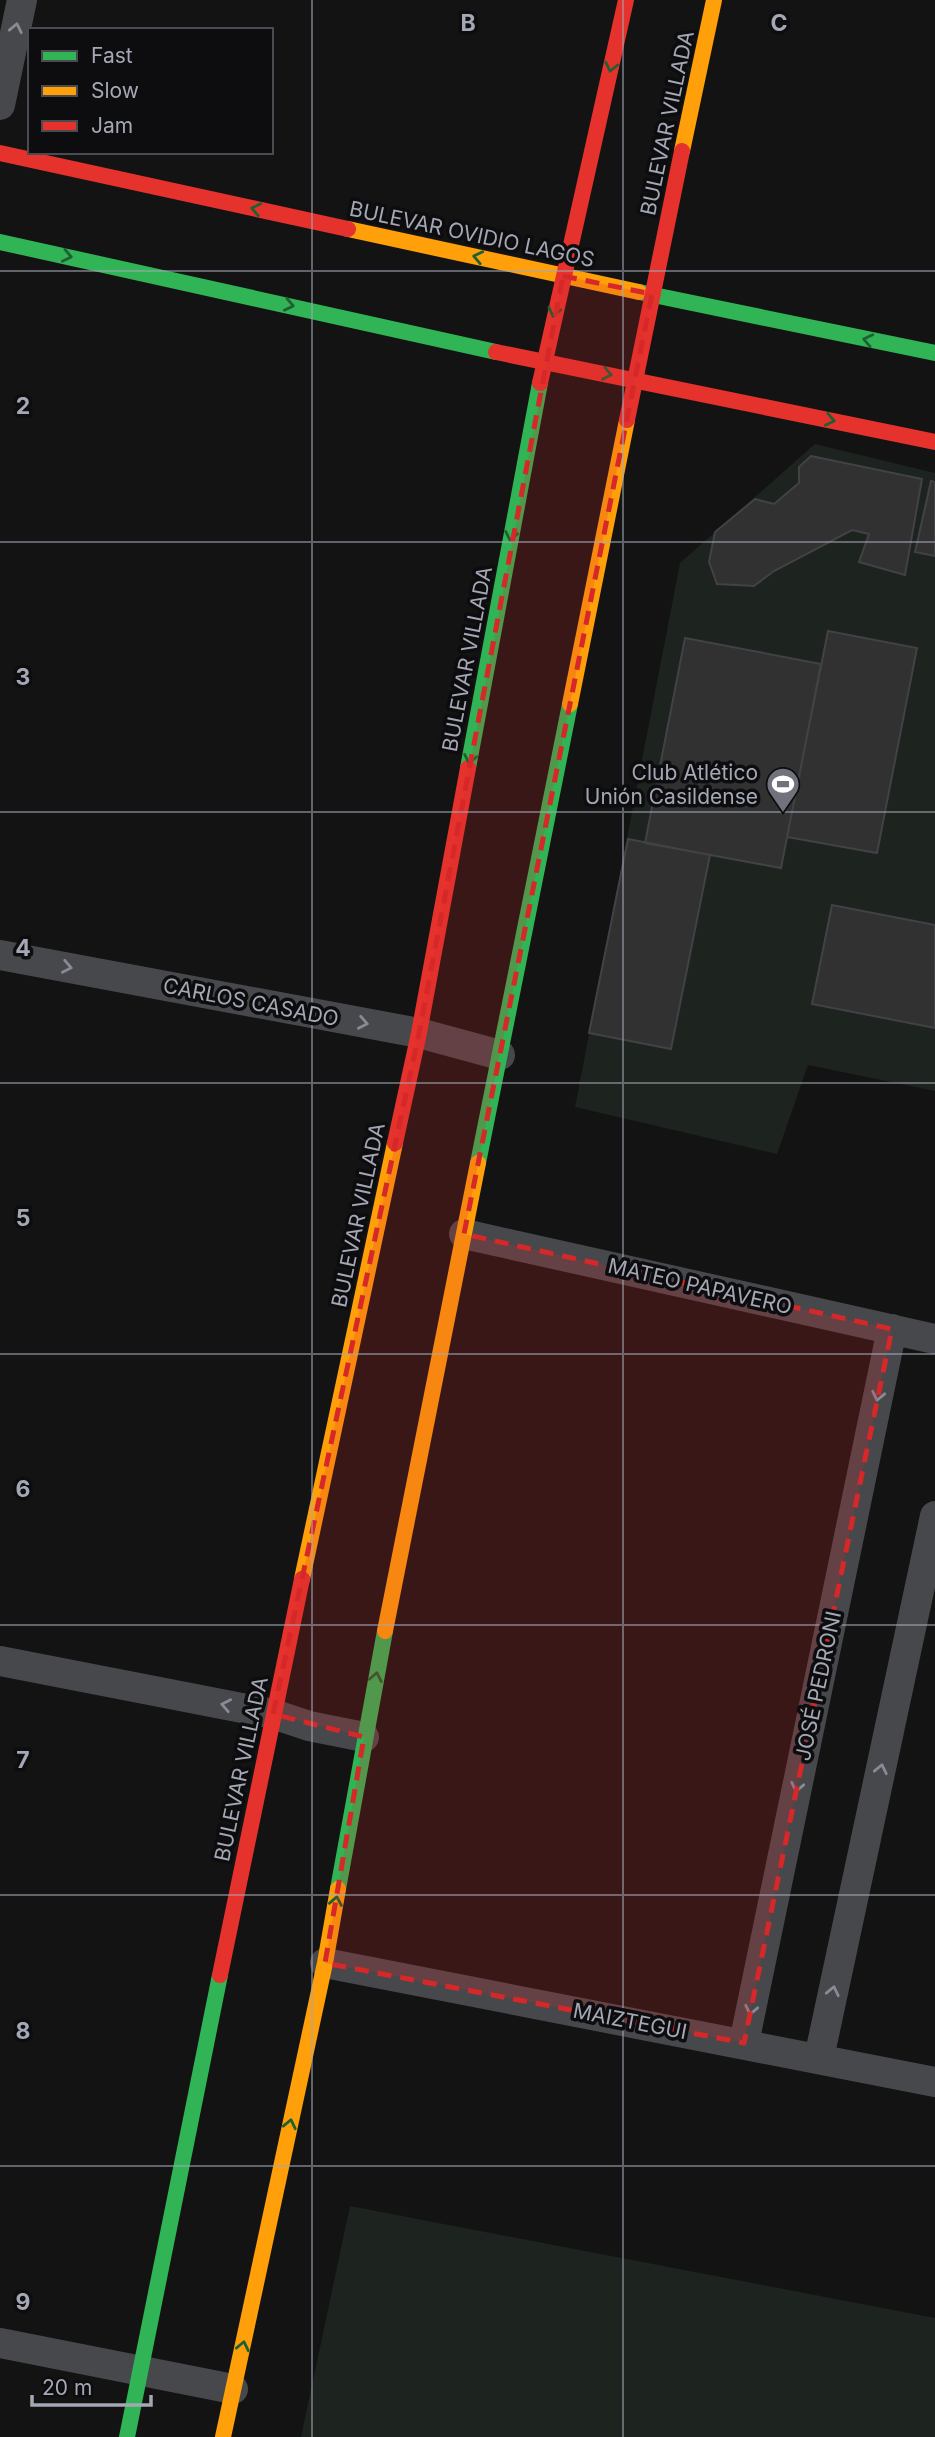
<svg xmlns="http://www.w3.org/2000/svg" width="935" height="2437" font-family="Inter,sans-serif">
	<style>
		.green { fill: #1d231e }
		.building { fill: #313132; stroke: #424246; stroke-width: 2 }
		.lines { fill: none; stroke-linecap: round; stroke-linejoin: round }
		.street { stroke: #47484c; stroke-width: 30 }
		.fast { stroke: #30b455; stroke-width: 16 }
		.slow { stroke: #ff9f0a; stroke-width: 16 }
		.jam { stroke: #e5322d; stroke-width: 16 }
		.oneway { stroke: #888a95 }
		.oneway2 { stroke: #1e6032 }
		.marked { fill: #d62828; fill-opacity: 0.2; stroke: #d62828; stroke-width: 5; stroke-dasharray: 14 9; stroke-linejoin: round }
		.grid { fill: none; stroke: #a4a7b4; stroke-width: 2; stroke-opacity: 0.55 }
		.labels { text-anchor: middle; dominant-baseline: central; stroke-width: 7; stroke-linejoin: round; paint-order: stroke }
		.street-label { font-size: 21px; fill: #a4a7b4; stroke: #0d0d0f }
		.poi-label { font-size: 21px; fill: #a4a7b4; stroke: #0d0d0f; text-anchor: end }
		.grid-label { font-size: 23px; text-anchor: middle; font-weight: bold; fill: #a4a7b4; stroke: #0d0d0f; stroke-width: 7; stroke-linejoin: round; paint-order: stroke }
	</style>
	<rect width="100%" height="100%" fill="#131313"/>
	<!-- green -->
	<path class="green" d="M815 444 935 473V1091L808 1065 777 1154 575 1107 680 563Z
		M350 2206 935 2318V2437H301Z"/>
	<!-- building -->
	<path class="building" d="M811 456 922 479 905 575 859 562 869 534 852 530 774 571 754 586 717 584 709 562 715 532 755 499 774 504 799 483V467Z
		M931 481 935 482V556L915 552Z
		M828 631 917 648 877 853 787 837Z
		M685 638 821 664 781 868 645 843Z
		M628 839 710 855 671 1049 589 1033Z
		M832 905 935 925V1028L812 1004Z"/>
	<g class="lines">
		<!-- street -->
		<path class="street" d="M0 105 22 0
			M0 955 419 1033 500 1055
			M464 1234 935 1339
			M0 1661 273 1714 309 1726 364 1737
			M325 1963 935 2082
			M744 2043 892 1329
			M819 2058 935 1516
			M0 2343 233 2389"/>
		<!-- fast -->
		<path class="fast" d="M0 242 496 352
			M639 292 935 353
			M468 768 540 383
			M478 1163 570 704
			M338 1889 385 1631
			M127 2437 220 1975"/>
		<!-- slow -->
		<path class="slow" d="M682 151 714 0
			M348 229 639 292
			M570 704 627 420
			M302 1579 395 1143
			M385 1631 478 1163
			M223 2437 325 1963 338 1889"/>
		<!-- jam -->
		<path class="jam" d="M0 153 348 229
			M496 352 935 442
			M540 383 626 0
			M627 420 682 151
			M395 1143 419 1033 468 768
			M220 1975 302 1579"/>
	</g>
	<!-- one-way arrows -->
	<defs><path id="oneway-chevron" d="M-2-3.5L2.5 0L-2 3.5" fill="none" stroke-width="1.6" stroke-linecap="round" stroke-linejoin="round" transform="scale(1.75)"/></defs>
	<g class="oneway">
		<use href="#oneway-chevron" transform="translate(16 28) rotate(-78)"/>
		<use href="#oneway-chevron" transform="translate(67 967) rotate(11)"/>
		<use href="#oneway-chevron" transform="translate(363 1023) rotate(11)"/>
		<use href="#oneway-chevron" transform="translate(878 1396) rotate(102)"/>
		<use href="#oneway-chevron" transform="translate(226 1705) rotate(-169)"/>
		<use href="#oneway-chevron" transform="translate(881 1769) rotate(-78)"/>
		<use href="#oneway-chevron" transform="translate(797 1787) rotate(102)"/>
		<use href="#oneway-chevron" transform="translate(833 1991) rotate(-78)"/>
		<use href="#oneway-chevron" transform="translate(751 2010) rotate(102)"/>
	</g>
	<g class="oneway2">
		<use href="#oneway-chevron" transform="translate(611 67) rotate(103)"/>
		<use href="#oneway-chevron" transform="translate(256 209) rotate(-168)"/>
		<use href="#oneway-chevron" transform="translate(67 256) rotate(12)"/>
		<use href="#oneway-chevron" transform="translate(478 257) rotate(-168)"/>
		<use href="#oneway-chevron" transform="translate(289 305) rotate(12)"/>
		<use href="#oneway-chevron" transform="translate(554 312) rotate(103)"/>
		<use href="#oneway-chevron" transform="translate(868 340) rotate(-168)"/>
		<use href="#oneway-chevron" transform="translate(607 374) rotate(11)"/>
		<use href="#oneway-chevron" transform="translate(830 420) rotate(12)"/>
		<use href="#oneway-chevron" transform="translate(511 536) rotate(101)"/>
		<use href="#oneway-chevron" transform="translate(470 759) rotate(101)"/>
		<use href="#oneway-chevron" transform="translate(376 1677) rotate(-79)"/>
		<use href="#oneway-chevron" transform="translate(336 1901) rotate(-80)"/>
		<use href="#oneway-chevron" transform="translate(290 2124) rotate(-78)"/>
		<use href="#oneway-chevron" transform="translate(243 2346) rotate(-78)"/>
	</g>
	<!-- marked area -->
	<path class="marked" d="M563 276 652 294 464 1234 892 1329 744 2043 325 1963 364 1737 273 1714 419 1033Z"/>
	<!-- grid -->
	<path class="grid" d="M312 0V2437M623 0V2437M0 271H935M0 542H935M0 812H935M0 1083H935M0 1354H935M0 1625H935M0 1895H935M0 2166H935"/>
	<!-- icons -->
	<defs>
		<symbol id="stadium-pin" viewBox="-11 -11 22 30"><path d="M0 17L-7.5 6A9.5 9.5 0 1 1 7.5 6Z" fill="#71737c" stroke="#0d0d0f"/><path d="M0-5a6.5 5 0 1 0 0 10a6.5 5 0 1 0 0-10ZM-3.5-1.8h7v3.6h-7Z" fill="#fff"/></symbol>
	</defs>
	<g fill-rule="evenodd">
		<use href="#stadium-pin" x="764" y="765" width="38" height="52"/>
	</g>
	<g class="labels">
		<!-- street labels -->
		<g class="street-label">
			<text transform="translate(667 123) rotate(-78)">BULEVAR VILLADA</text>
			<text transform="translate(472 234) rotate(12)">BULEVAR OVIDIO LAGOS</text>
			<text transform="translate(467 659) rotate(-79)">BULEVAR VILLADA</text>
			<text transform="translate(251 1002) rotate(11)">CARLOS CASADO</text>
			<text transform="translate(358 1215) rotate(-78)">BULEVAR VILLADA</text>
			<text transform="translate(700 1286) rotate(13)">MATEO PAPAVERO</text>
			<text transform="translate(818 1686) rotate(-78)">JOSÉ PEDRONI</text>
			<text transform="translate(241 1769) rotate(-78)">BULEVAR VILLADA</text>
			<text transform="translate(630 2021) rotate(11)">MAIZTEGUI</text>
		</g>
		<!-- poi labels -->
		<g class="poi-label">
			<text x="758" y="772">Club Atlético<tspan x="758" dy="24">Unión Casildense</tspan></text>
		</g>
	</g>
	<g class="grid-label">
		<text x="468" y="31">B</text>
		<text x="779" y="31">C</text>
		<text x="23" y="414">2</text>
		<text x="23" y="685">3</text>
		<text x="23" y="956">4</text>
		<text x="23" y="1226">5</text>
		<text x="23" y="1497">6</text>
		<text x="23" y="1768">7</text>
		<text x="23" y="2039">8</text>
		<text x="23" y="2310">9</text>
	</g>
	<!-- legend -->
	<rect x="28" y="28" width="245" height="126" fill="#0d0d0f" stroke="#494b51" stroke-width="2"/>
	<rect x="42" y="51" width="35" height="10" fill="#30b455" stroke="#494b51" stroke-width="2"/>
	<text x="91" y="63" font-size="21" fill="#a4a7b4">Fast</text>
	<rect x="42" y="86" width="35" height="10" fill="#ff9f0a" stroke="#494b51" stroke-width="2"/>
	<text x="91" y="98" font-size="21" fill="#a4a7b4">Slow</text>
	<rect x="42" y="121" width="35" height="10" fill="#e5322d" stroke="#494b51" stroke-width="2"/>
	<text x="91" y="133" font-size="21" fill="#a4a7b4">Jam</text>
	<!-- scale -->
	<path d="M32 2395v10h119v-10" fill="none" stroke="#a4a7b4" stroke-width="3.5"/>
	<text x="42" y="2395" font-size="21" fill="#a4a7b4" stroke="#0d0d0f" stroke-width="5" paint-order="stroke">20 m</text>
</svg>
